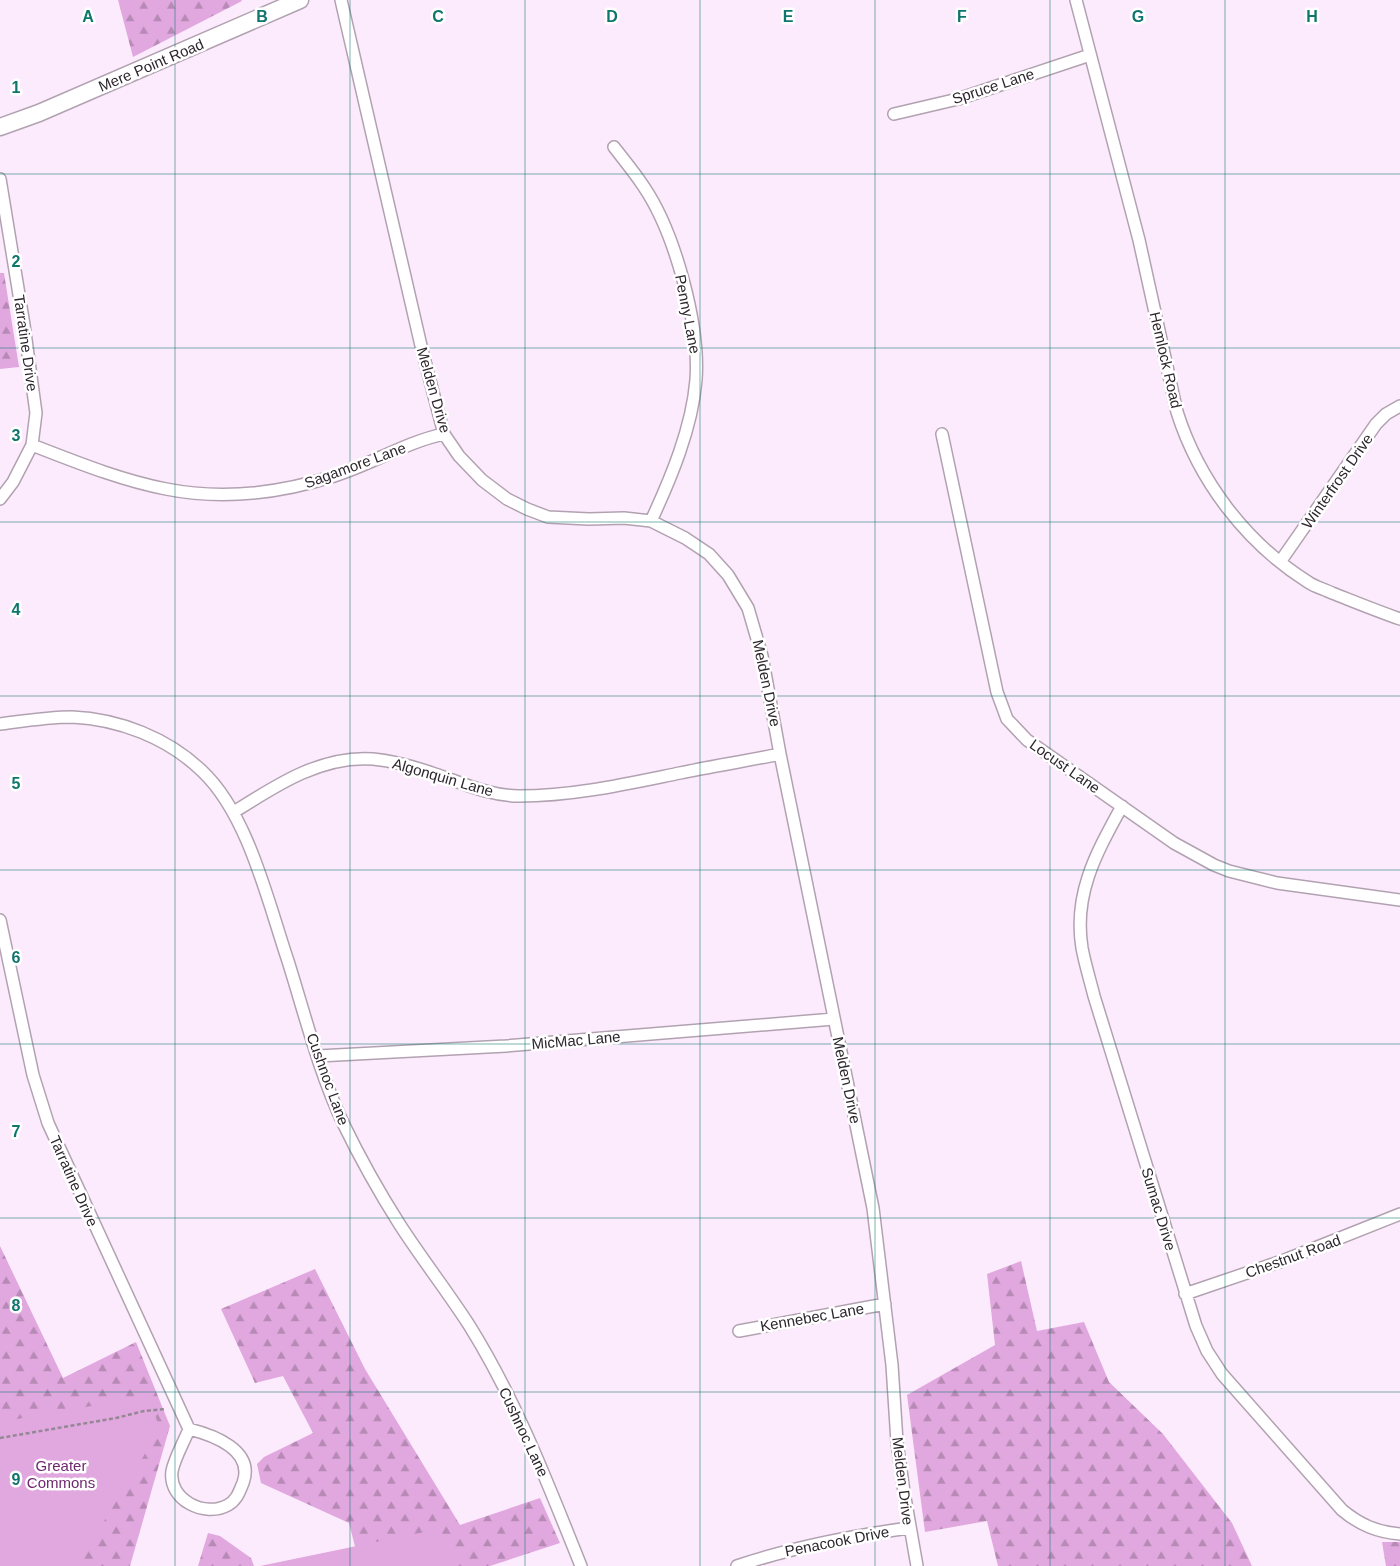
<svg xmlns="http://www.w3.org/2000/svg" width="1400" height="1566" font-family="Arial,sans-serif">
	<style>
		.forest { fill: url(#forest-firs) }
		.park { fill: #e1a8df }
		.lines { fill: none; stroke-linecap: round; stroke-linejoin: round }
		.street-casing { stroke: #b2a2b1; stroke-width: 14 }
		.secondary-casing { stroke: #b2a2b1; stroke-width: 19 }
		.path { stroke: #938893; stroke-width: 2.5; stroke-dasharray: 4 2.5; stroke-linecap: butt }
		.street { stroke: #fff; stroke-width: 11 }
		.secondary { stroke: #fff; stroke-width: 16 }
		.grid { fill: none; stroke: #0f766e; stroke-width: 1; stroke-opacity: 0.55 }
		.labels { text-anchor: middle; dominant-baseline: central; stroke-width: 5; stroke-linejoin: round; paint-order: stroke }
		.street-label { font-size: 15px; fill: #2d272d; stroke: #fff }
		.park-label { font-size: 15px; fill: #6f276f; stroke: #fff }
		.grid-label { font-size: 16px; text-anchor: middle; font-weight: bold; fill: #0f766e; stroke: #fff; stroke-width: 5; stroke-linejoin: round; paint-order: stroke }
	</style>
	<defs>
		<pattern id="forest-firs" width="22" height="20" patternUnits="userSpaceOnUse" patternTransform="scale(1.25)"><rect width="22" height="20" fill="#e1a8df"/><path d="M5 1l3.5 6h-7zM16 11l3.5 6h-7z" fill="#b789b5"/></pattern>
	</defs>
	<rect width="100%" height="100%" fill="#fcebfc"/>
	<!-- forest -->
	<path class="forest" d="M118 0H241L242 1 133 57Z
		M0 273H4L19 367 0 369Z
		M0 1246 63 1378 136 1342 170 1426 130 1566H0Z
		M1021 1261 1037 1331 1084 1322 1109 1382 1163 1434 1232 1523 1252 1566H998L987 1521 925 1532 907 1395 995 1345 987 1274Z
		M315 1269 365 1369 460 1525 540 1498 560 1543 490 1566H360L349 1523 261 1483 257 1464 264 1457 313 1433 283 1376 255 1383 221 1309Z
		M208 1533 220 1536 251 1558 254 1566H198Z
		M1382 1542H1400V1566H1386Z"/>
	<!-- park -->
	<path class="park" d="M148 1396 160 1429 77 1566H0V1422Z
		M439 1529 455 1566H260Z"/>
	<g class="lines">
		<defs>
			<path id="street" d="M341 0 422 350 444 434 459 456 482 480 507 499 527 509 548 517 589 519 624 518 651 521 685 538 709 554 728 575 748 608 762 656 780 754 873 1208 892 1365 897 1442 904 1492 917 1566
				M1076 0 1139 240 1177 412C1199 481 1246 543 1308 582 1315 587 1324 589 1332 593 1355 602 1377 611 1400 619
				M894 114 958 99 1090 55
				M614 147C624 160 635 173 644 187 675 233 700 325 696 380 692 428 671 478 651 521
				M0 179 24 325 36 413 32 445 13 482 0 499
				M942 434 997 692 1007 719 1027 740 1174 843 1214 865 1229 871 1277 883 1400 900
				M32 445C76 462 120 480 166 489 222 500 281 493 334 476 372 464 406 442 444 434
				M1280 562 1376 424 1386 414 1400 406
				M0 724C23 721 48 717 72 717 119 719 168 738 202 771 248 814 268 902 288 961 305 1015 319 1072 343 1123 360 1158 379 1192 400 1225 422 1259 447 1291 469 1325 516 1400 548 1484 581 1566
				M1122 806C1097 852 1073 893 1082 948 1085 964 1090 980 1094 996L1196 1326 1207 1351 1222 1374 1342 1510C1360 1525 1377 1532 1400 1534
				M234 812C275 786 321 755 373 759 394 761 415 767 435 774 462 783 490 796 519 796 574 796 626 784 680 773 713 766 747 761 780 754
				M0 920 33 1075 48 1123 189 1429
				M318 1056 506 1046 834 1019
				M1185 1294 1282 1261 1400 1214
				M739 1331 885 1304
				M189 1429C213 1435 255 1450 243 1483 239 1492 237 1500 228 1505 205 1518 168 1500 172 1471 175 1457 184 1442 189 1429Z
				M737 1566C793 1547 850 1536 909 1528"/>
			<path id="secondary" d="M0 127 39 113 300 0"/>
		</defs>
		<!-- street casing -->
		<use href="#street" class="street-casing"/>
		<!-- secondary casing -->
		<use href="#secondary" class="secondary-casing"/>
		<!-- path -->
		<path class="path" d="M0 1438 116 1418 144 1411 166 1409"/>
		<!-- street -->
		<use href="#street" class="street"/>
		<!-- secondary -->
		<use href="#secondary" class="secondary"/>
	</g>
	<!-- grid -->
	<path class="grid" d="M175 0V1566M350 0V1566M525 0V1566M700 0V1566M875 0V1566M1050 0V1566M1225 0V1566M0 174H1400M0 348H1400M0 522H1400M0 696H1400M0 870H1400M0 1044H1400M0 1218H1400M0 1392H1400"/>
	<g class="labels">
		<!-- street labels -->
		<g class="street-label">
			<text transform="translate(151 65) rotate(-23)">Mere Point Road</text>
			<text transform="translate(993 86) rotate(-18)">Spruce Lane</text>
			<text transform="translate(688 314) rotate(79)">Penny Lane</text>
			<text transform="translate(26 343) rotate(82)">Tarratine Drive</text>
			<text transform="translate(1166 360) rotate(77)">Hemlock Road</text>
			<text transform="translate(434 390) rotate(74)">Melden Drive</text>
			<text transform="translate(355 465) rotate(-20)">Sagamore Lane</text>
			<text transform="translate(1337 481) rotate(-55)">Winterfrost Drive</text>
			<text transform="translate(767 683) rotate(78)">Melden Drive</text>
			<text transform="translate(1065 766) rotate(35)">Locust Lane</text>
			<text transform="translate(443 777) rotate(16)">Algonquin Lane</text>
			<text transform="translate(576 1040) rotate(-5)">MicMac Lane</text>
			<text transform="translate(328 1079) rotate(70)">Cushnoc Lane</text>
			<text transform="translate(847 1080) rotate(78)">Melden Drive</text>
			<text transform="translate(74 1181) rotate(66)">Tarratine Drive</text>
			<text transform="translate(1159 1209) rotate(73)">Sumac Drive</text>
			<text transform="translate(1293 1256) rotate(-20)">Chestnut Road</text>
			<text transform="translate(812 1317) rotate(-10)">Kennebec Lane</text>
			<text transform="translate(524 1432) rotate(65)">Cushnoc Lane</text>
			<text transform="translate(903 1481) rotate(83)">Melden Drive</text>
			<text transform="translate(837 1541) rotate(-11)">Penacook Drive</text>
		</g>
		<!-- park labels -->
		<g class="park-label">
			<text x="61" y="1465">Greater<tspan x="61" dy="17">Commons</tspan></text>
		</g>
	</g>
	<g class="grid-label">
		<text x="88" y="22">A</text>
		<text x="262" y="22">B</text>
		<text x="438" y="22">C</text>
		<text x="612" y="22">D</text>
		<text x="788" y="22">E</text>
		<text x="962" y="22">F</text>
		<text x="1138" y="22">G</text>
		<text x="1312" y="22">H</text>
		<text x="16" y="93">1</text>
		<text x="16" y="267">2</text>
		<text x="16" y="441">3</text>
		<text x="16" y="615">4</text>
		<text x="16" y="789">5</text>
		<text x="16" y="963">6</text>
		<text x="16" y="1137">7</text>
		<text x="16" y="1311">8</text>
		<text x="16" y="1485">9</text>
	</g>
</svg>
